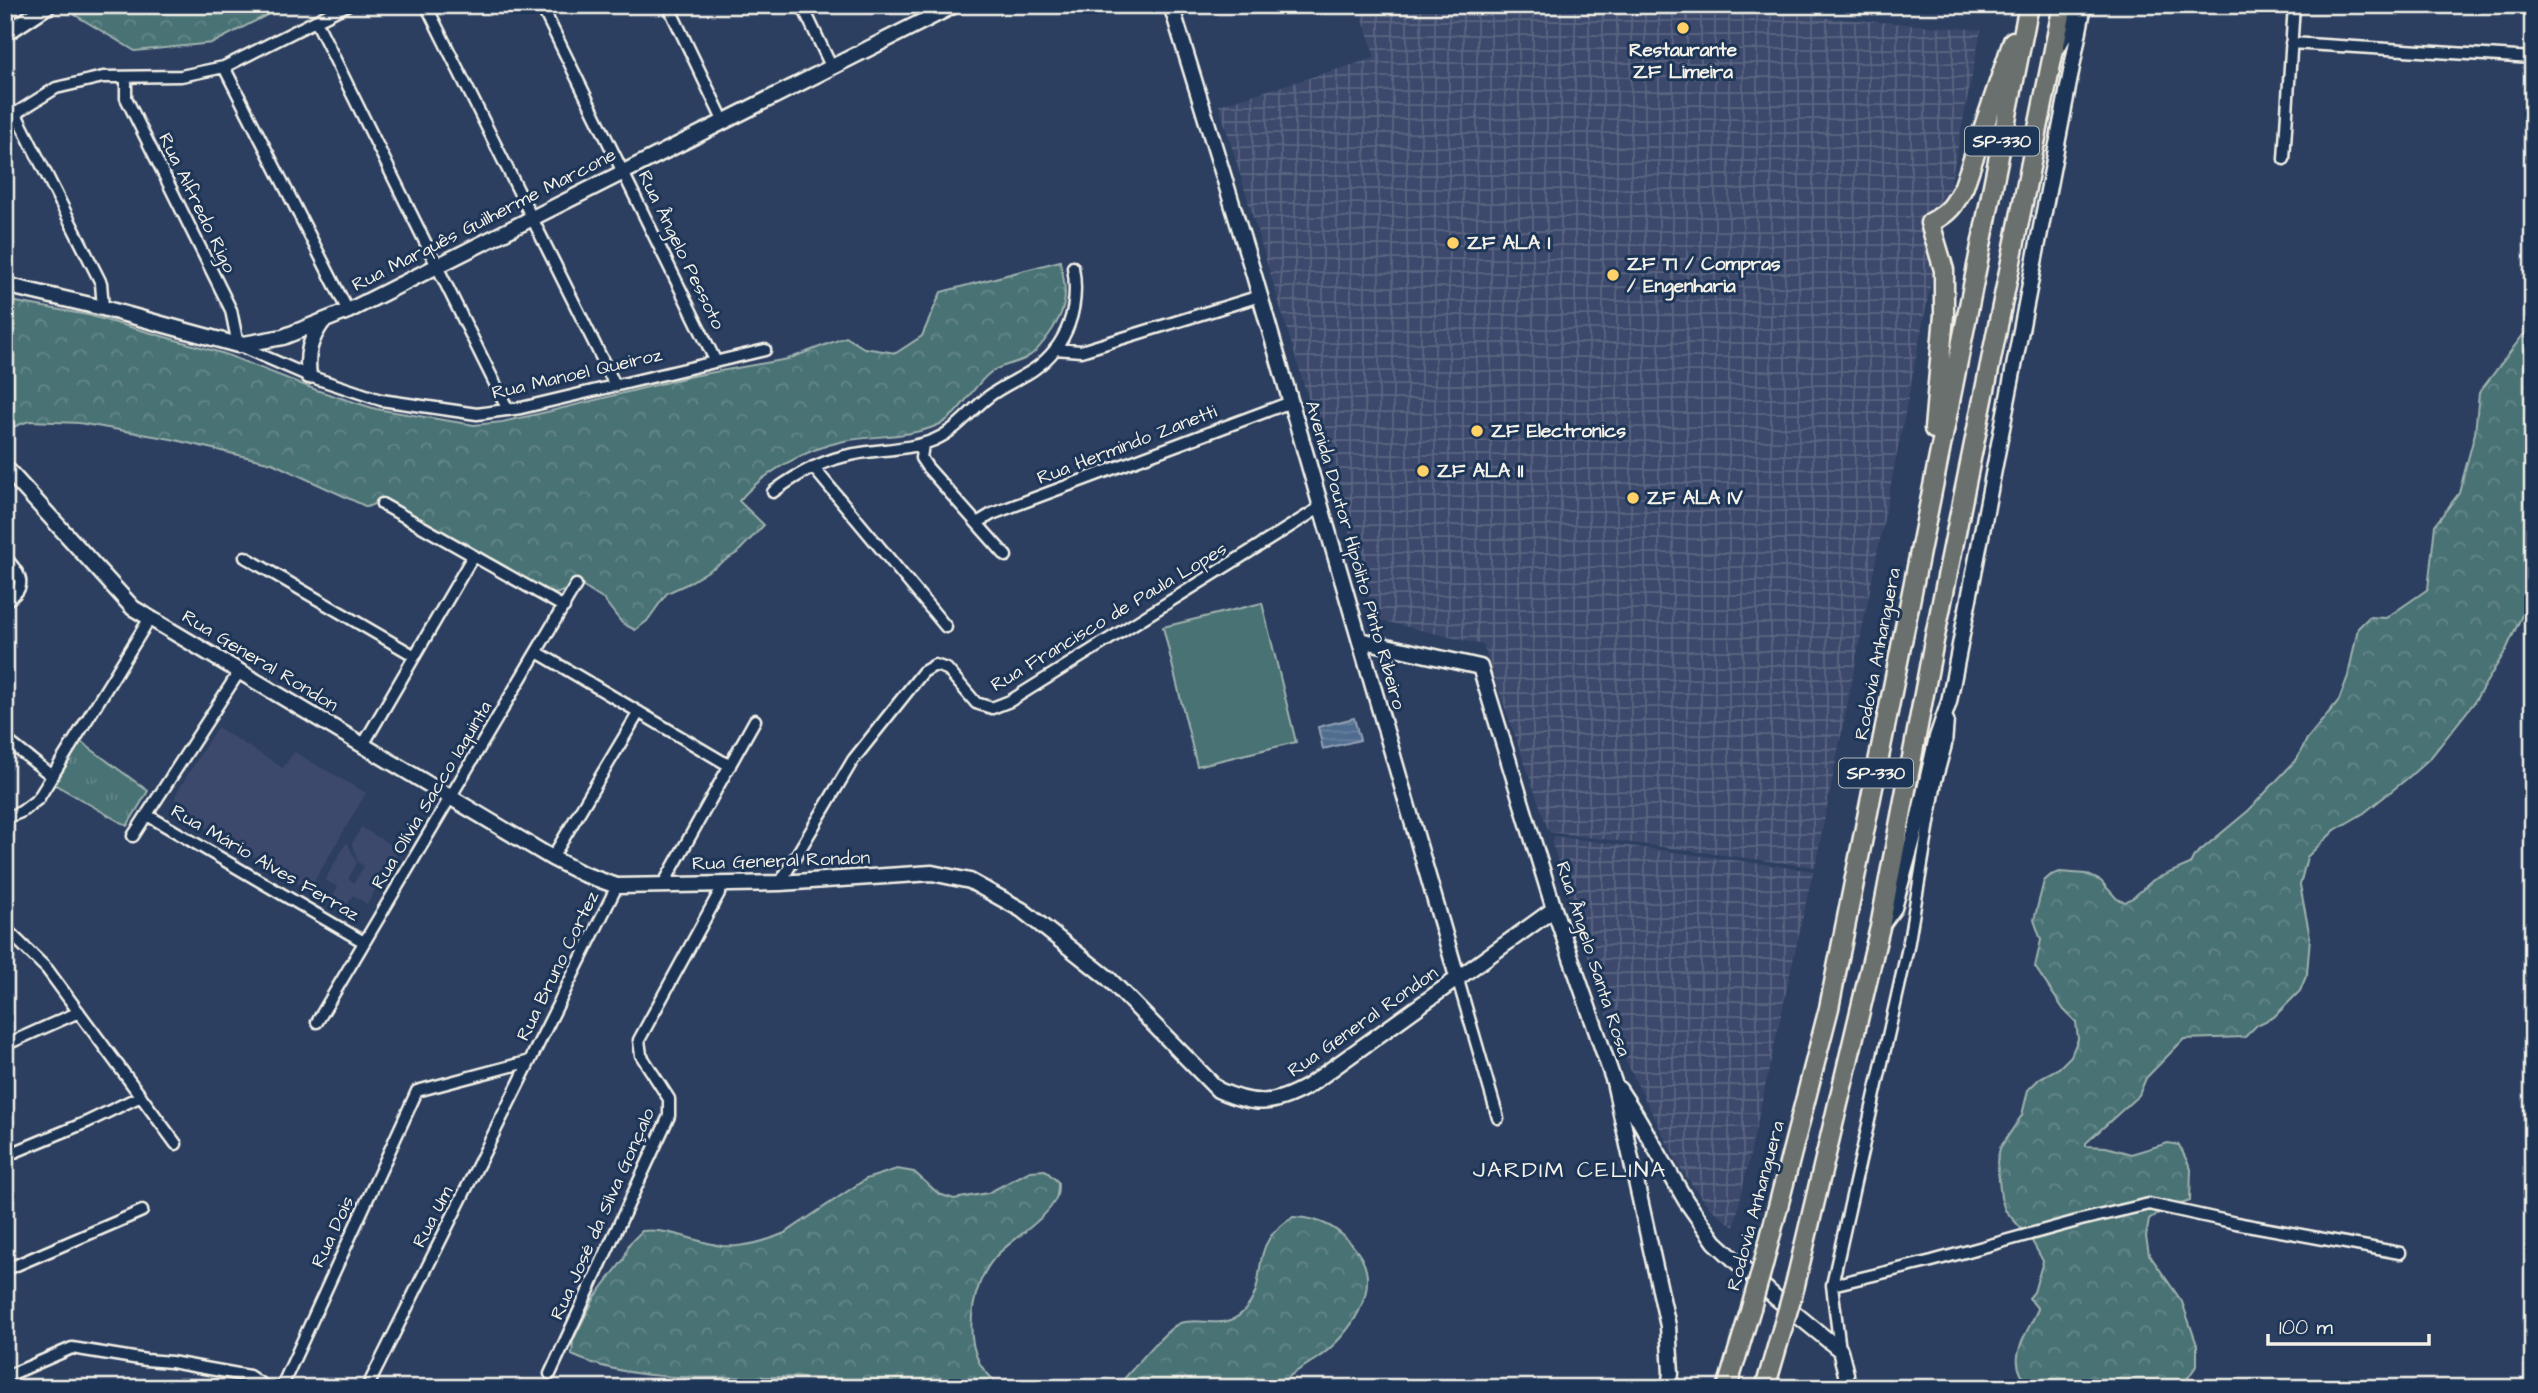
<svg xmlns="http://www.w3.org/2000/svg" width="2538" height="1393" font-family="'Architects Daughter',sans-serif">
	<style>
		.built { fill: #3d4a6c }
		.industrial { fill: url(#industrial-grid) }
		.forest { fill: url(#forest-crowns); stroke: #9fb2ae; stroke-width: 2 }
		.park { fill: url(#park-tufts); stroke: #9fb2ae; stroke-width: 2 }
		.pitch { fill: #4a7275; stroke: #9fb2ae; stroke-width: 2 }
		.water { fill: url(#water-rules); stroke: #92a1b3; stroke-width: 2 }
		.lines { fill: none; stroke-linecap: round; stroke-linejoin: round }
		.street-casing { stroke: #f4f1e8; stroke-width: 15 }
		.secondary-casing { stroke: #f4f1e8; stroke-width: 19 }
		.highway-casing { stroke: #f4f1e8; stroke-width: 23 }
		.street { stroke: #1d3557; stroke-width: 10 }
		.secondary { stroke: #1d3557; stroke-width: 14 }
		.highway { stroke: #6b706d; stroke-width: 18 }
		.highway-bridge-casing { stroke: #f4f1e8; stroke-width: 23; stroke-linecap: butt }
		.highway-bridge { stroke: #6b706d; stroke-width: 18 }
		.poi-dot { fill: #ffd166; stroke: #1d3557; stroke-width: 2.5 }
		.labels { text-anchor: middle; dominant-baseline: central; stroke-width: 6; stroke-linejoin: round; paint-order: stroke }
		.shield { fill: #1d3557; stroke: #b4b9bc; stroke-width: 2 }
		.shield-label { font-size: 18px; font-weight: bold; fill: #f4f1e8 }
		.poi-label { font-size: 19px; font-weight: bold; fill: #f4f1e8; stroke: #1d3557; text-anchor: start }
		.street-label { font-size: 19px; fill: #f4f1e8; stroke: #1d3557 }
		.quarter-label { font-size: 23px; letter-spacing: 2px; fill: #f4f1e8; stroke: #1d3557 }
	</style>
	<defs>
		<pattern id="industrial-grid" width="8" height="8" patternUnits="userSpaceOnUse" patternTransform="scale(1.75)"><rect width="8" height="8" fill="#3d4a6c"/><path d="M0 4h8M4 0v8" fill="none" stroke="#5a6581"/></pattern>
		<pattern id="forest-crowns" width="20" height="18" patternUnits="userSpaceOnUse" patternTransform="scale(1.75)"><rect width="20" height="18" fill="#4a7275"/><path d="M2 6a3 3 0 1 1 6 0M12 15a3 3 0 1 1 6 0" fill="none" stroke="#658789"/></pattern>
		<pattern id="park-tufts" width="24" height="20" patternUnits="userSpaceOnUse" patternTransform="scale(1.75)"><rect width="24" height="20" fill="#4a7275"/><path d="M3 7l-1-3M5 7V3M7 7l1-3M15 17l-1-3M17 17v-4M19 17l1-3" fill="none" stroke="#658789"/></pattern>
		<pattern id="water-rules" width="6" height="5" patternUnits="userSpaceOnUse" patternTransform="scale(1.75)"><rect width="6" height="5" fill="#506c8f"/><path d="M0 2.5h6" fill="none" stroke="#6a819f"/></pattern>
	</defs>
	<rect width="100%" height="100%" fill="#2c3f61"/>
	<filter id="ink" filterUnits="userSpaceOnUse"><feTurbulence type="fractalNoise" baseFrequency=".0143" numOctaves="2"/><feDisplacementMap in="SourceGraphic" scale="14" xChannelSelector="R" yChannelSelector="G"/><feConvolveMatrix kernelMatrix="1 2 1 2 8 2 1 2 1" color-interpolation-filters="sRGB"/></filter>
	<g filter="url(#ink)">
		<!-- built -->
		<path class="built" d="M217 727 283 768 294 752 366 793 309 890 174 808 176 794Z
			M361 827 399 850 367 904 353 895 344 910 330 901 338 887 325 880 347 842 357 863 348 879 354 883 364 866 358 862 352 844Z"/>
		<!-- industrial -->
		<path class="industrial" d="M1359 5H1818V17L1981 30 1815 867 1549 832 1483 645 1375 619 1219 105 1375 58Z
			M1554 836 1813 871 1734 1227 1709 1207 1681 1170 1613 1036 1552 843Z"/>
		<!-- forest -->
		<path class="forest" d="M89 5H286L213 43 135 51 75 15Z
			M1060 261C1069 297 1067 311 1045 340 1039 348 1034 354 1026 358 1015 364 1001 365 991 372 971 387 961 415 938 425 908 438 876 435 844 441 807 449 763 472 739 501L764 525 737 553 687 584 667 593 647 621 635 630 622 623 604 600 574 581 568 589 556 594 547 591 386 499 367 507 272 463 171 439 79 423 29 421 5 430V300L88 315 225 354 319 391 376 409 474 425 502 422 551 411 692 376 788 359 846 337 864 348 896 353 922 336 941 292Z
			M2523 335H2533V591L2506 650 2473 704 2431 757 2409 777 2364 813 2335 830 2307 857 2300 885 2310 937 2307 974 2300 991 2274 1017 2257 1025 2245 1037 2184 1039 2146 1078 2139 1095 2086 1143V1146L2106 1147 2131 1154 2168 1143 2179 1145 2191 1169 2190 1201 2163 1210 2149 1220 2146 1237 2149 1254 2182 1302 2197 1345V1365L2185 1382 2154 1388H2032C2003 1362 2025 1338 2038 1309L2029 1298 2034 1292 2043 1261 2032 1241 2005 1210 2001 1198 1997 1162 2000 1148 2022 1115 2028 1090 2040 1078 2059 1068 2071 1056 2078 1039 2076 1022 2064 1010 2035 967 2041 940 2034 920 2044 881 2051 875 2060 872 2086 874 2101 881 2117 899 2125 902 2134 897 2153 880 2190 864 2194 856 2248 811 2297 759 2307 739 2339 700 2348 676 2358 628 2369 617 2386 618 2428 589 2435 525 2459 493 2475 433 2479 393Z
			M897 1169 914 1172 939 1194 954 1199 988 1193 1030 1171 1045 1170 1058 1182C1058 1186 1058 1194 1056 1198 1048 1218 1014 1238 998 1254 973 1280 963 1332 980 1364 985 1373 995 1381 1002 1388H913L891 1382 874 1381C839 1380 803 1377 767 1377 705 1378 630 1382 572 1355L573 1340 595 1297 624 1259 629 1244 642 1231C670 1228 694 1242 722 1246 742 1248 767 1241 785 1233L866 1179Z
			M1293 1217C1321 1218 1340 1228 1357 1251 1385 1288 1348 1338 1316 1359 1301 1369 1289 1374 1277 1388H1116C1129 1374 1166 1328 1180 1323 1202 1316 1223 1331 1242 1313 1266 1290 1254 1262 1269 1239 1274 1230 1284 1223 1293 1217Z"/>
		<!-- park -->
		<path class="park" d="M80 741 148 791 127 826 54 784Z"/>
		<!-- pitch -->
		<path class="pitch" d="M1262 603 1296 742 1197 766 1163 627Z"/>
		<!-- water -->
		<path class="water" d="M1354 718 1360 740 1323 749 1318 727Z"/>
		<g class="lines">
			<defs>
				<path id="street" d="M426 5 615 385
					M541 5 715 360
					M668 5 723 120
					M802 5 831 66
					M316 21 508 410
					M2291 43 2533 58
					M224 67 348 311
					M126 77V98L231 310 238 345 309 376 381 400 477 414 521 408 765 350
					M15 112 101 283 103 308
					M5 120 56 88 103 77 181 76 224 67 347 5
					M2284 159 2294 5
					M1055 349 1081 351 1260 296
					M923 444 921 458 927 467 1006 556
					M813 467 946 627
					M773 492C797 474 825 459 855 454 880 449 909 450 934 440 956 431 969 412 988 397 1002 386 1018 380 1033 370 1068 346 1080 307 1073 267
					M382 504 564 607
					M977 523 992 514 1291 402
					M5 557C20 574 30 587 5 601
					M245 557 415 656
					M537 652 730 766
					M5 739 52 776
					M363 745 473 556
					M147 815 364 942
					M5 818 21 812 38 799 150 618
					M133 836 239 672
					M552 858 639 712
					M780 883 853 760 923 672 935 665 947 669 976 703 992 708 1010 701 1321 507
					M663 885 755 720
					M5 928 47 969 176 1144
					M1458 980 1498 1118
					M317 1022 576 585
					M5 1045 79 1012
					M5 1156 87 1122 141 1096
					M5 1270 142 1211
					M1832 1285 1932 1261 2081 1220 2149 1204 2236 1223 2400 1253
					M1840 1350 1832 1285 1908 947 1936 781 1946 745 1948 720
					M550 1374 669 1116V1099L641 1055 639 1040 724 884
					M5 1377 72 1348 146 1360 171 1362 249 1376 267 1388
					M281 1388 417 1091 530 1061
					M367 1388 617 886"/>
				<path id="secondary" d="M1171 5 1253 272 1458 980
					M5 34 49 5
					M2058 47 2067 31 2073 5
					M5 285 103 308 238 345 283 337 348 311 955 5
					M309 376C306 353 310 340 323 321
					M5 467 133 608 552 858 583 874 617 886 780 883 932 873 970 881 1022 910 1108 978 1218 1090C1254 1106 1273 1106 1308 1086L1554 909
					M1360 640 1480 667 1554 909 1614 1082 1668 1326 1671 1373 1669 1388
					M1881 926 1894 908 1917 825 1937 737 1949 702 2084 5
					M1619 1089 1636 1115 1686 1201 1715 1242 1776 1298 1840 1350 1846 1374V1388"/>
				<path id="highway" d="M1934 429 1944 315V270L1930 223C1950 212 1954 206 1964 186L2013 41
					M1763 1265 1829 1008 2029 5
					M1795 1285 1880 927 1934 641 2063 5
					M1727 1388 1751 1308
					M1765 1388 1782 1330"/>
			</defs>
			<!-- street casing -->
			<use href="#street" class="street-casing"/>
			<!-- secondary casing -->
			<use href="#secondary" class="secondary-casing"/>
			<!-- highway casing -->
			<use href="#highway" class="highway-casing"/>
			<!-- street -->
			<use href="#street" class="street"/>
			<!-- secondary -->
			<use href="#secondary" class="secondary"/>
			<!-- highway -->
			<use href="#highway" class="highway"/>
			<defs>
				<path id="highway-bridge" d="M1751 1308 1763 1265
					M1782 1330 1795 1285"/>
			</defs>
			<!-- highway-bridge casing -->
			<use href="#highway-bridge" class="highway-bridge-casing"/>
			<!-- highway-bridge -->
			<use href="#highway-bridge" class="highway-bridge"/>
		</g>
	</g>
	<!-- markers -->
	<g class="poi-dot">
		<circle cx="1683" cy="28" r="7"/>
		<circle cx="1453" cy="243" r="7"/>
		<circle cx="1613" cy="275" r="7"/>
		<circle cx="1477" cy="431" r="7"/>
		<circle cx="1423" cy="471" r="7"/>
		<circle cx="1633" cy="498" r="7"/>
	</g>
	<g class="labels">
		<!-- shield labels -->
		<g class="shield">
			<rect x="1965" y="126.5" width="74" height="29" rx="5"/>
			<rect x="1839" y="758.5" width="74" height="29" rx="5"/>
		</g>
		<g class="shield-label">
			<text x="2002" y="141">SP-330</text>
			<text x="1876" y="773">SP-330</text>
		</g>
		<!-- poi labels -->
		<g class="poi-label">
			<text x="1683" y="50" text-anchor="middle">Restaurante<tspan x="1683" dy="22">ZF Limeira</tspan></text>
			<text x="1467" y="243">ZF ALA I</text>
			<text x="1627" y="264">ZF TI / Compras<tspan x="1627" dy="22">/ Engenharia</tspan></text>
			<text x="1491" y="431">ZF Electronics</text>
			<text x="1437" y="471">ZF ALA II</text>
			<text x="1647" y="498">ZF ALA IV</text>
		</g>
		<!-- street labels -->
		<g class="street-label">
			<text transform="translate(197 203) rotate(64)">Rua Alfredo Rigo</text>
			<text transform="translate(484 220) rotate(-27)">Rua Marquês Guilherme Marcone</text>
			<text transform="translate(681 250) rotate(64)">Rua Ângelo Pessoto</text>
			<text transform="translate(577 374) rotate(-13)">Rua Manoel Queiroz</text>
			<text transform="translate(1127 445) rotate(-21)">Rua Hermindo Zanetti</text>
			<text transform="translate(1355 555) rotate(74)">Avenida Doutor Hipólito Pinto Ribeiro</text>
			<text transform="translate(1109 617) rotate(-31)">Rua Francisco de Paula Lopes</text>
			<text transform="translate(1878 654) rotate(-79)">Rodovia Anhanguera</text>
			<text transform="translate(260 661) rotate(31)">Rua General Rondon</text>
			<text transform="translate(432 795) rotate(-59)">Rua Olívia Sacco Iaquinta</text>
			<text transform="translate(781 861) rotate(-2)">Rua General Rondon</text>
			<text transform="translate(265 863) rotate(30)">Rua Mário Alves Ferraz</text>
			<text transform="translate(1593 959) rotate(72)">Rua Ângelo Santa Rosa</text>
			<text transform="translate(558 966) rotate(-64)">Rua Bruno Cortez</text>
			<text transform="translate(1363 1022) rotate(-35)">Rua General Rondon</text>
			<text transform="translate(1756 1206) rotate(-75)">Rodovia Anhanguera</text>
			<text transform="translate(603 1214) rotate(-66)">Rua José da Silva Gonçalo</text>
			<text transform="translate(433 1217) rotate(-63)">Rua Um</text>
			<text transform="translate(333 1232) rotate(-65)">Rua Dois</text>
		</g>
		<!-- quarter labels -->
		<g class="quarter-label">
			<text x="1570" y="1170">JARDIM CELINA</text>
		</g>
	</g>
	<!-- margin -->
	<rect width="2538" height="1393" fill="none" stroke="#1d3557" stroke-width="28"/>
	<rect x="14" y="14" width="2510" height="1365" fill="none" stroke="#f4f1e8" stroke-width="2.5" filter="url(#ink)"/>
	<!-- scale -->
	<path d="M2268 1334v10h161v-10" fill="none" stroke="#f4f1e8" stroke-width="3.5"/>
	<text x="2279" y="1334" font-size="21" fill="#f4f1e8" stroke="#1d3557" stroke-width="5" paint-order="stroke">100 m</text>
</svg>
